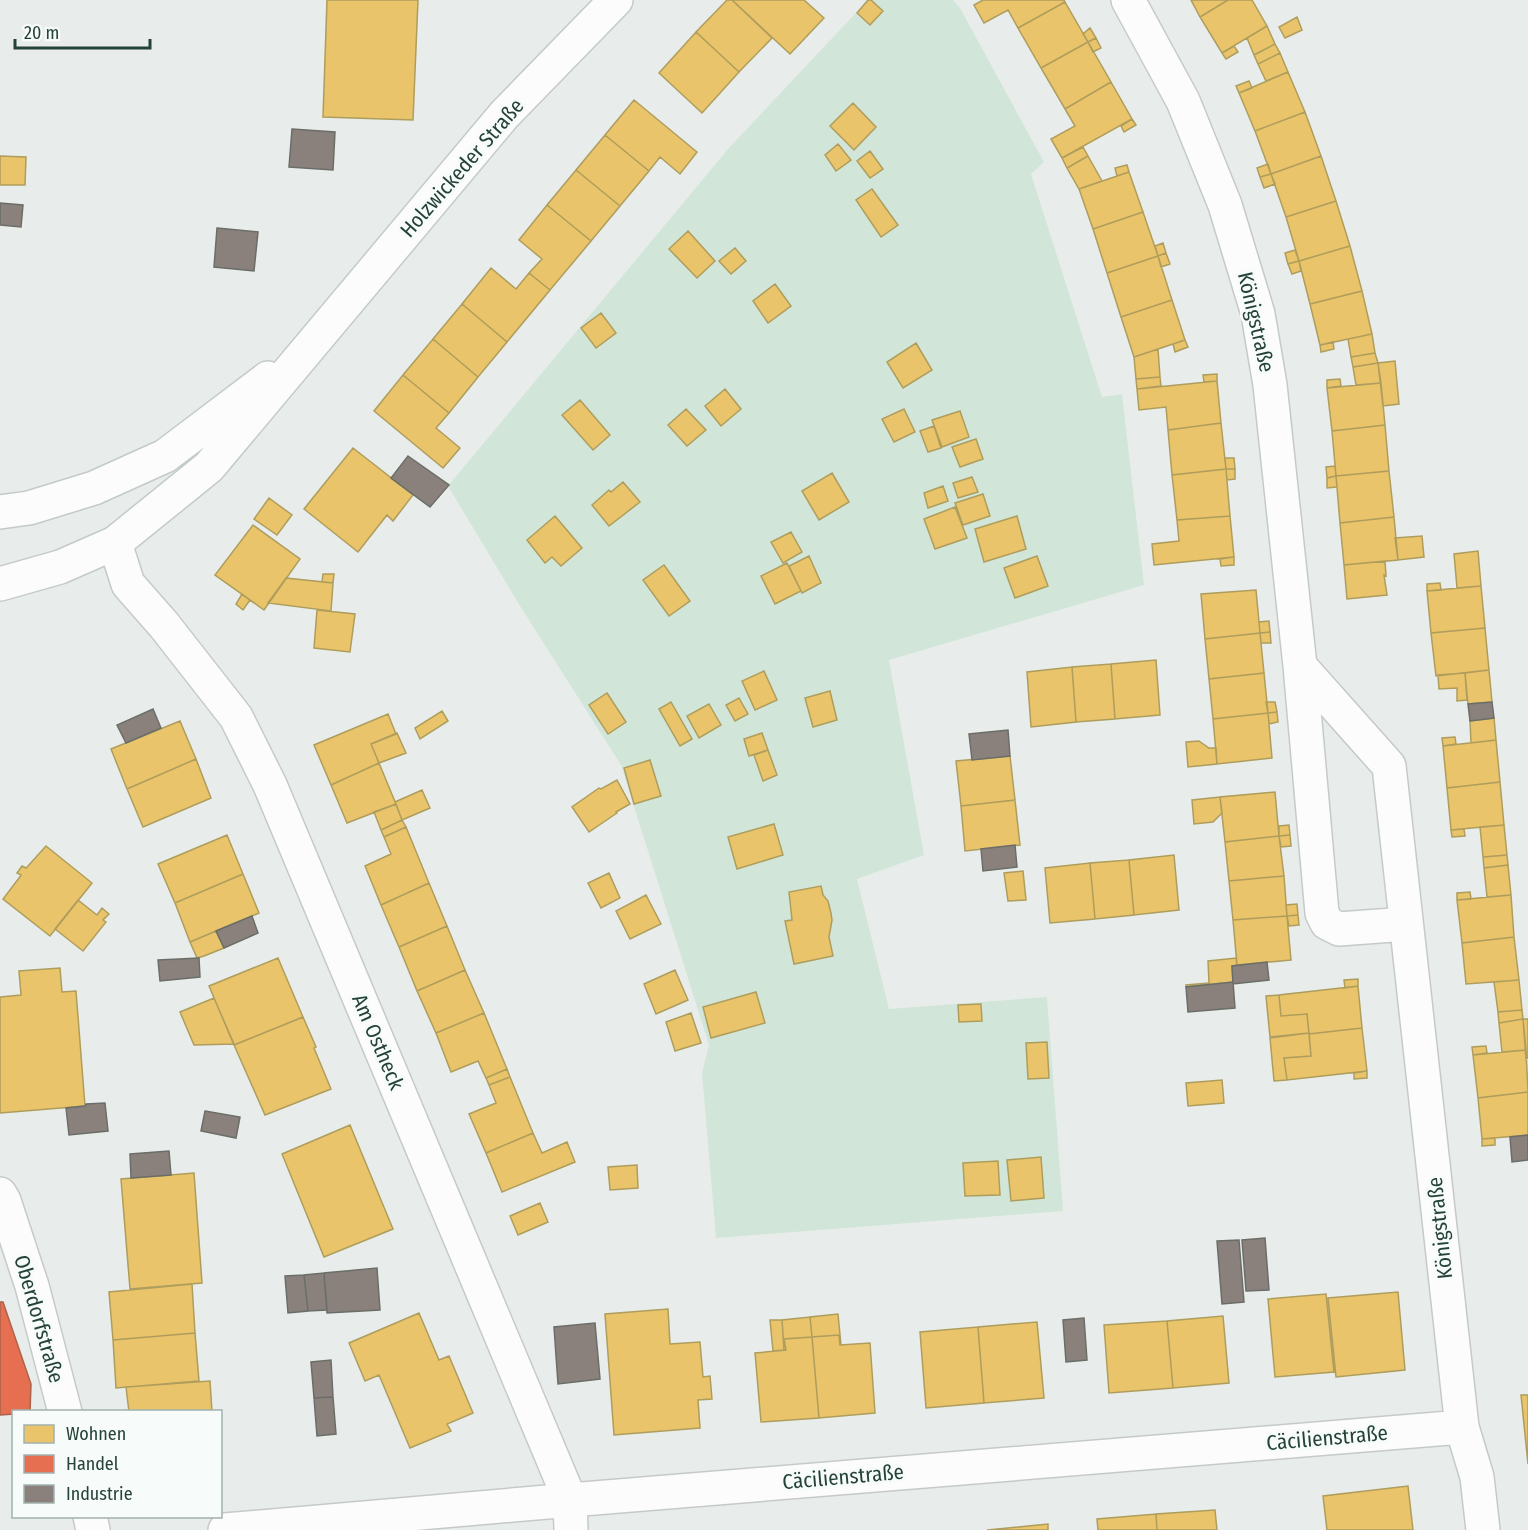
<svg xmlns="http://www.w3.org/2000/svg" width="1528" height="1530" font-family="'Fira Sans Condensed',sans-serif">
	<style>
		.green { fill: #d1e6d8 }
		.homes { fill: #e9c46a; stroke: #ae9d5c; stroke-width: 1.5 }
		.shops { fill: #e76f51; stroke: #ac624a; stroke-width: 1.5 }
		.industry { fill: #8a817c; stroke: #6b6e68; stroke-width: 1.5 }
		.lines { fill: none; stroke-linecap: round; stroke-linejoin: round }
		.minor-casing { stroke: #c5cac8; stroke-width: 36 }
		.secondary-casing { stroke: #c3cbc8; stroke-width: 36 }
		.minor { stroke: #fcfcfc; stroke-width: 33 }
		.secondary { stroke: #fcfcfc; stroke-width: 33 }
		.labels { text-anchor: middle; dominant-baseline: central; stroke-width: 6; stroke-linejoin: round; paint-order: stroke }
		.street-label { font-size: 21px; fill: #24423a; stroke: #f7fbf9 }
	</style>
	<rect width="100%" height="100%" fill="#e8edeb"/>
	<!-- green -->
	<path class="green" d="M868 0H953L960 8 1044 162 1031 174 1102 397 1122 394 1144 585 889 660 924 855 857 879 889 1009 1047 997 1063 1211 716 1238 702 1073 709 1045 621 765 520 606 448 486 728 149Z"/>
	<!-- homes -->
	<path class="homes" d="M327 0H418L413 120 323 117Z
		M727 0H732L772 38 739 72 696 32Z
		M732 0H804L824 18 790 54Z
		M868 0H871L883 11 870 25 857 13Z
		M983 0H1064L1065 2 1018 28 1008 10 984 23 974 5Z
		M1191 0H1228L1200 17Z
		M1228 0H1252L1267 26 1222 53 1200 17Z
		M1065 2 1088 42 1041 68 1018 28Z
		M1297 17 1302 30 1285 38 1279 27Z
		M1267 26 1275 44 1254 55 1247 38Z
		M1090 28 1096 38 1088 42 1083 34Z
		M696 32 739 72 702 113 659 73Z
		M1096 38 1101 48 1093 52 1088 42Z
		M1088 42 1111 82 1065 109 1041 68Z
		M1275 44 1280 53 1258 64 1254 55Z
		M1234 46 1238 52 1226 59 1222 53Z
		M1280 53 1288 72 1266 81 1258 64Z
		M1288 72 1305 112 1255 131 1239 93Z
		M1249 81 1252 88 1239 93 1236 86Z
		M1111 82 1132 119 1062 158 1051 139 1075 126 1065 109Z
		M634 100 697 152 680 174 660 157 649 171 605 135Z
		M853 103 876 127 854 150 830 126Z
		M1305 112 1321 156 1271 174 1255 131Z
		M1132 119 1136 125 1124 132 1121 126Z
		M605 135 649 171 620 206 576 170Z
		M838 144 851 160 836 171 825 155Z
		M1083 147 1088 156 1067 168 1062 158Z
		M870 151 883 169 870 178 857 161Z
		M0 156 26 157 25 185H0Z
		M1088 156 1102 181 1079 189 1067 168Z
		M1321 156 1336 201 1286 217 1271 174Z
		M1268 164 1271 174 1260 177 1257 168Z
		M1127 165 1129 172 1117 176 1115 168Z
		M576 170 620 206 591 241 547 205Z
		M1129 172 1143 212 1093 229 1079 189Z
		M1271 174 1275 184 1264 188 1260 177Z
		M872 189 898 225 881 237 856 200Z
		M1336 201 1350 246 1299 261 1286 217Z
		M547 205 591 241 550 290 529 273 542 259 519 240Z
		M1143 212 1158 256 1107 273 1093 229Z
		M688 231 715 261 697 278 669 249Z
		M1163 243 1166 253 1158 256 1155 246Z
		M1350 246 1362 291 1310 304 1299 261Z
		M735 248 746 261 731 274 719 261Z
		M1295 250 1299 261 1288 264 1285 253Z
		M1166 253 1170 264 1161 267 1158 256Z
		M1158 256 1172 300 1121 317 1107 273Z
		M1299 261 1301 271 1292 274 1288 264Z
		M491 268 516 289 529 273 550 290 507 342 462 304Z
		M775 284 791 306 768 323 753 301Z
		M1362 291 1372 334 1320 345 1310 304Z
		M1172 300 1185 340 1134 357 1121 317Z
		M462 304 507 342 478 377 433 339Z
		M601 313 616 333 596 348 581 328Z
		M1372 334 1375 353 1351 357 1348 339Z
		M433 339 478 377 449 413 403 375Z
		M1185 340 1188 347 1175 352 1173 344Z
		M1333 342 1334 349 1321 352 1320 345Z
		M916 343 932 370 903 388 887 362Z
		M1158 349 1160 377 1136 379 1134 357Z
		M1375 353 1378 363 1353 367 1351 357Z
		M1395 361 1399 404 1383 406 1378 363Z
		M1378 363 1381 383 1356 385 1353 367Z
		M1217 374V381L1204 382 1203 375Z
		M403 375 449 413 436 428 460 448 443 468 374 411Z
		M1160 377 1161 386 1137 389 1136 379Z
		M1340 379 1341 386 1327 388V380Z
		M1217 381 1221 423 1168 430 1166 407 1139 410 1137 389Z
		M1381 383 1385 425 1332 431 1327 388Z
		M725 389 741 409 721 426 705 406Z
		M580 400 610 435 593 450 562 415Z
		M686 409 706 430 687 446 668 425Z
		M904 409 915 432 894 442 882 419Z
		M960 411 969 437 942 447 932 420Z
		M1221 423 1226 469 1172 475 1168 430Z
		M1385 425 1389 471 1336 476 1332 431Z
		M934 426 941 448 928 452 920 431Z
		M976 439 983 459 960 467 952 447Z
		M353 448 413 495 393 521 387 515 358 552 304 509Z
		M1225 458H1234L1235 469H1226Z
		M1335 466 1336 476 1327 478 1326 467Z
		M1226 469 1230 516 1177 520 1172 475Z
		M1226 469H1235V479L1227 480Z
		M1389 471 1394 517 1340 523 1336 476Z
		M832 473 849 502 819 520 802 491Z
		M1336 476 1337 487 1327 488V478Z
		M972 477 978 492 958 498 953 483Z
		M623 482 640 502 609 526 592 505 609 490 611 492Z
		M943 486 948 501 928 508 924 493Z
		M983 494 990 516 963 525 955 503Z
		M269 498 292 515 277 535 254 519Z
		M955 507 967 538 935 549 924 519Z
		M555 516 582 548 561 566 552 557 545 563 527 540Z
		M1017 516 1026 549 984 562 975 529Z
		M1230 516 1234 557 1154 565 1152 544 1179 541 1177 520Z
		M1394 517 1398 560 1344 565 1340 523Z
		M253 525 300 559 264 610 215 575Z
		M791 532 802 552 783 563 771 542Z
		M1422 536 1424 557 1398 560 1395 538Z
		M1478 551 1481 586 1457 588 1454 554Z
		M809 556 821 583 802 593 789 566Z
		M1037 556 1048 586 1015 598 1004 568Z
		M1234 557V565L1221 566 1220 559Z
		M1385 561 1386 576 1384 575 1387 595 1347 599 1344 565Z
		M787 563 801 591 775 604 761 576Z
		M664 565 690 601 669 616 643 580Z
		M323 574H334L333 583 322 582Z
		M286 578 333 583 331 611 268 603Z
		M1440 583 1441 590 1427 591V584Z
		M1481 586 1485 628 1431 633 1427 591Z
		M1256 590 1260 633 1205 639 1201 594Z
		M242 594 250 600 243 610 236 604Z
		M317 610 355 614 350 652 314 648Z
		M1269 621 1270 632 1260 633 1259 622Z
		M1485 628 1489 670 1436 676 1431 633Z
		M1270 632 1271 643H1261L1260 633Z
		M1260 633 1264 673 1209 679 1205 639Z
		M1156 660 1160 715 1115 719 1111 664Z
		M1111 664 1115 719 1076 722 1072 667Z
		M1072 667 1076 722 1031 727 1027 672Z
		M1489 670 1492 702 1468 704 1465 673Z
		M764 671 777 700 755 710 742 681Z
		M1264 673 1268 713 1213 719 1209 679Z
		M1465 673 1467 700 1457 701V688L1439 689 1438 675Z
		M830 691 837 720 813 727 805 698Z
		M607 693 626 722 608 734 589 705Z
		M739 698 748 714 735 721 726 705Z
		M671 702 692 739 680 746 659 709Z
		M1266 702H1275L1277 712 1268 713Z
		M709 704 721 725 699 738 687 716Z
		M442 711 448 721 420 739 415 728Z
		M1277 712 1278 722 1269 724 1268 713Z
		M1268 713 1272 758 1217 764 1213 719Z
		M388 714 396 734 371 744 379 763 331 785 314 745Z
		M1494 718 1496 740 1471 743 1470 721Z
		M180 721 196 759 127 789 111 749Z
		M397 733 406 753 379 763 371 744Z
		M762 733 768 750 749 756 744 739Z
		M1455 737 1456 744 1443 746 1442 738Z
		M1496 740 1500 782 1447 788 1443 746Z
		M1199 741 1209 748H1216L1217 764 1188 767 1186 742Z
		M768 750 777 775 763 781 754 755Z
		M1010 756 1015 800 961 806 956 761Z
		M196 759 211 798 143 827 127 789Z
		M650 760 661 796 634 804 624 768Z
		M379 763 396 804 347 823 331 785Z
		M617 780 630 804 616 812 617 813 589 832 572 807 599 788 601 789Z
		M1500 782 1504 825 1451 830 1447 788Z
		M422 790 430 808 402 820 395 802Z
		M1275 792 1279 836 1225 842 1220 797Z
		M1220 797 1222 813 1213 822 1194 824 1192 800Z
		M1015 800 1020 845 965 851 961 806Z
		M396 804 402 820 381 830 374 812Z
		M402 820 406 827 384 837 381 830Z
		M774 824 783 855 737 869 728 837Z
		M1289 825 1290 835 1279 836V826Z
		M1504 825 1507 855 1483 857 1480 827Z
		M406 827 429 883 381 905 365 866 391 854 384 837Z
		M1464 829 1465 836 1452 837 1451 830Z
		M227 835 243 874 175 903 158 864Z
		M1290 835 1291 846 1281 847 1279 836Z
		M1279 836 1284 876 1229 881 1225 842Z
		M46 846 92 883 50 936 3 899 19 878 21 875 17 873 22 866 26 868 28 866Z
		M1174 855 1179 910 1134 915 1129 860Z
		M1507 855 1508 865 1484 868 1483 857Z
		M1129 860 1134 915 1095 919 1090 863Z
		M1090 863 1095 919 1050 923 1045 868Z
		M1508 865 1511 895 1487 897 1484 868Z
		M1023 871 1026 900 1008 901 1004 873Z
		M609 873 620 898 601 908 588 883Z
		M243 874 259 913 190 942 175 903Z
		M1284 876 1287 916 1233 920 1229 881Z
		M429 883 447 926 399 947 381 905Z
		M821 886 823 895 828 901 831 913 832 920 829 937 833 956 794 964 785 921 792 920 789 892Z
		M1470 892 1471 899 1457 900V893Z
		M646 895 661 924 630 939 616 911Z
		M1511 895 1514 937 1462 943 1457 900Z
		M78 900 97 915 102 908 109 914 103 920 106 922 83 951 55 929Z
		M1297 904 1298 915 1287 916 1286 905Z
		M1298 915 1299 925 1289 926 1287 916Z
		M1287 916 1291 960 1237 965 1233 920Z
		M447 926 465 970 417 991 399 947Z
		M216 931 224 948 204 956 197 958 190 942Z
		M1514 937 1519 980 1466 984 1462 943Z
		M278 958 303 1017 234 1045 209 986Z
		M1236 958 1237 965 1232 966 1233 982 1186 987V985L1209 983 1208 961Z
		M60 968 62 992 76 991 85 1106 0 1113V997L21 995 19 971Z
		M465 970 484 1013 436 1033 417 991Z
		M675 970 688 1000 656 1014 644 984Z
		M1358 979V986L1345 988 1344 980Z
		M1519 980 1522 1010 1498 1012 1494 982Z
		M1358 986 1362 1028 1309 1034 1307 1014 1281 1016 1279 995Z
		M756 992 765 1023 711 1038 703 1007Z
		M1279 995 1281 1016 1307 1014 1309 1033 1270 1037 1266 996Z
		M214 998 234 1044 194 1045 180 1012Z
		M981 1004 982 1021 959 1022 958 1005Z
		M1522 1010 1523 1019 1499 1023 1498 1012Z
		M484 1013 507 1069 486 1078 478 1061 451 1072 436 1033Z
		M691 1013 701 1043 675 1051 666 1022Z
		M303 1017 316 1047 314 1048 331 1089 265 1115 234 1045Z
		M1523 1019H1528V1058L1526 1059Z
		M1523 1019 1526 1050 1502 1052 1499 1023Z
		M1362 1028 1367 1071 1287 1080 1284 1058 1311 1056 1309 1034Z
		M1309 1033 1311 1056 1284 1058 1287 1080 1274 1081 1270 1038Z
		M1047 1042 1049 1078 1028 1079 1026 1043Z
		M1486 1046 1487 1053 1473 1055 1472 1047Z
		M1526 1050 1528 1092 1478 1098 1473 1055Z
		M507 1069 510 1077 489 1085 486 1078Z
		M1367 1071V1078L1354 1079V1073Z
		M510 1077 533 1133 486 1153 469 1114 496 1103 489 1085Z
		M1222 1080 1224 1103 1188 1106 1186 1083Z
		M1528 1092V1135L1482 1139 1478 1098Z
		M350 1125 393 1229 324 1257 282 1154Z
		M533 1133 542 1153 567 1142 575 1162 502 1192 486 1153Z
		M1495 1138V1145L1482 1146V1139Z
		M1041 1157 1044 1198 1011 1201 1007 1160Z
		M998 1161 1000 1195 965 1196 963 1163Z
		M637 1165 638 1188 610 1190 608 1167Z
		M194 1173 202 1283 130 1289 121 1179Z
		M540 1203 548 1222 518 1235 510 1216Z
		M192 1284 195 1333 113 1340 109 1292Z
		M1398 1292 1405 1370 1336 1377 1328 1298Z
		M1326 1294 1334 1372 1275 1377 1268 1299Z
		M668 1309 670 1344 700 1342 703 1377 710 1376 712 1399 698 1400 700 1428 614 1435 605 1314Z
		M419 1313 439 1360 449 1356 473 1413 447 1424 451 1431 410 1448 379 1375 365 1381 349 1343Z
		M838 1314 841 1345 839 1335 812 1337 810 1317Z
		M1223 1316 1229 1383 1173 1388 1167 1321Z
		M810 1317 812 1337 784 1339 786 1350H784L782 1320Z
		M770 1320H782L784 1350 773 1351Z
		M1167 1321 1173 1388 1109 1393 1104 1325Z
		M1037 1322 1044 1398 984 1403 978 1327Z
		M978 1327 984 1403 926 1408 920 1332Z
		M195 1333 199 1381 116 1388 113 1340Z
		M839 1335 840 1345 870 1343 875 1413 819 1418 812 1337Z
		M812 1337 819 1418 761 1422 755 1353 786 1350 784 1339Z
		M210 1381 212 1412H129L126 1387Z
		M1521 1395H1528V1464Z
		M1408 1486 1413 1530H1327L1323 1496Z
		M1215 1510 1217 1530H1157L1156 1514Z
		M1156 1514 1157 1530H1098L1097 1519Z
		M1048 1524V1530H987Z"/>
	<!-- shops -->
	<path class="shops" d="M0 1302H3L31 1384 30 1412H14V1414L0 1415Z"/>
	<!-- industry -->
	<path class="industry" d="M292 129 335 132 333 170 289 167Z
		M0 203 23 205 21 227 0 225Z
		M217 228 258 232 254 271 214 267Z
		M408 456 449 485 430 507 391 478Z
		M1492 702 1494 718 1470 721 1468 704Z
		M153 709 161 728 126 743 117 725Z
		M1008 730 1010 756 972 760 969 734Z
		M1015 845 1017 867 983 871 981 849Z
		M252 916 258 933 224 948 216 931Z
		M199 958 200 977 160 981 158 960Z
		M1267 962 1269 980 1233 984 1232 966Z
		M1233 982 1235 1008 1188 1012 1186 987Z
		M105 1103 108 1131 69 1135 66 1108 85 1106 86 1104Z
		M205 1111 240 1117 236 1138 201 1131Z
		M1528 1135V1160L1512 1162 1510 1137Z
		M169 1151 171 1175 131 1178 130 1154Z
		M1265 1238 1269 1290 1246 1291 1242 1240Z
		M1239 1240 1244 1302 1222 1304 1217 1241Z
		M377 1268 380 1310 327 1313 324 1273Z
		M324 1273 327 1310 308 1311 304 1275Z
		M304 1275 308 1311 288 1313 285 1276Z
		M1084 1318 1087 1360 1066 1362 1063 1320Z
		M595 1323 600 1379 558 1384 554 1327Z
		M331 1360 333 1397 314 1398 311 1362Z
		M333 1397 336 1434 317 1436 314 1398Z"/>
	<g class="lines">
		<defs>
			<path id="minor" d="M1128 0 1183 101 1225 205 1258 314 1270 385 1300 666 1389 766 1462 1427 1477 1477 1483 1530
				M115 543 128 584 164 625 236 717 270 785 570 1500 571 1530
				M1300 666 1322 913 1327 923 1339 929 1406 924
				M0 1194 4 1201 32 1286 65 1412
				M90 1516 93 1530
				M225 1530 570 1500 1462 1427"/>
			<path id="secondary" d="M0 512 29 508 94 488 165 456 268 378
				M0 584 60 567 115 543 209 467 504 115 616 0"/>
		</defs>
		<!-- minor casing -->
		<use href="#minor" class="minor-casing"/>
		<!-- secondary casing -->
		<use href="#secondary" class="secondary-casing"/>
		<!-- minor -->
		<use href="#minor" class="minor"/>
		<!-- secondary -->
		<use href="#secondary" class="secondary"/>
	</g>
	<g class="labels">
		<!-- street labels -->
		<g class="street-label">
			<text transform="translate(462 168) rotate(-49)">Holzwickeder Straße</text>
			<text transform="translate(1256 322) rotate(77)">Königstraße</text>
			<text transform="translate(378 1042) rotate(67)">Am Ostheck</text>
			<text transform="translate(1440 1228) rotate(-96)">Königstraße</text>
			<text transform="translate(39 1319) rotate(74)">Oberdorfstraße</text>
			<text transform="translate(1327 1438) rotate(-5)">Cäcilienstraße</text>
			<text transform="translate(843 1477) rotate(-5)">Cäcilienstraße</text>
		</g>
	</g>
	<!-- legend -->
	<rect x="12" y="1410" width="210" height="108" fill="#f7fbf9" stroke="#a3b1ad" stroke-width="1.5"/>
	<rect x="24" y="1425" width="30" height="18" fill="#e9c46a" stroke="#a3b1ad" stroke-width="1.5"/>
	<text x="66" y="1440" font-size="18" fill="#24423a">Wohnen</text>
	<rect x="24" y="1455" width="30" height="18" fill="#e76f51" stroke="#a3b1ad" stroke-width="1.5"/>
	<text x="66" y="1470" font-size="18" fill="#24423a">Handel</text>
	<rect x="24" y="1485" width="30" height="18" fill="#8a817c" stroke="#a3b1ad" stroke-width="1.5"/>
	<text x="66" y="1500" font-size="18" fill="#24423a">Industrie</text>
	<!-- scale -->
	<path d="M15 39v9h135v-9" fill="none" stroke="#24423a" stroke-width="3"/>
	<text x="24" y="39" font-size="18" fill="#24423a" stroke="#f7fbf9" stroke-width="4.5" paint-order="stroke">20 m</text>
</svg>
